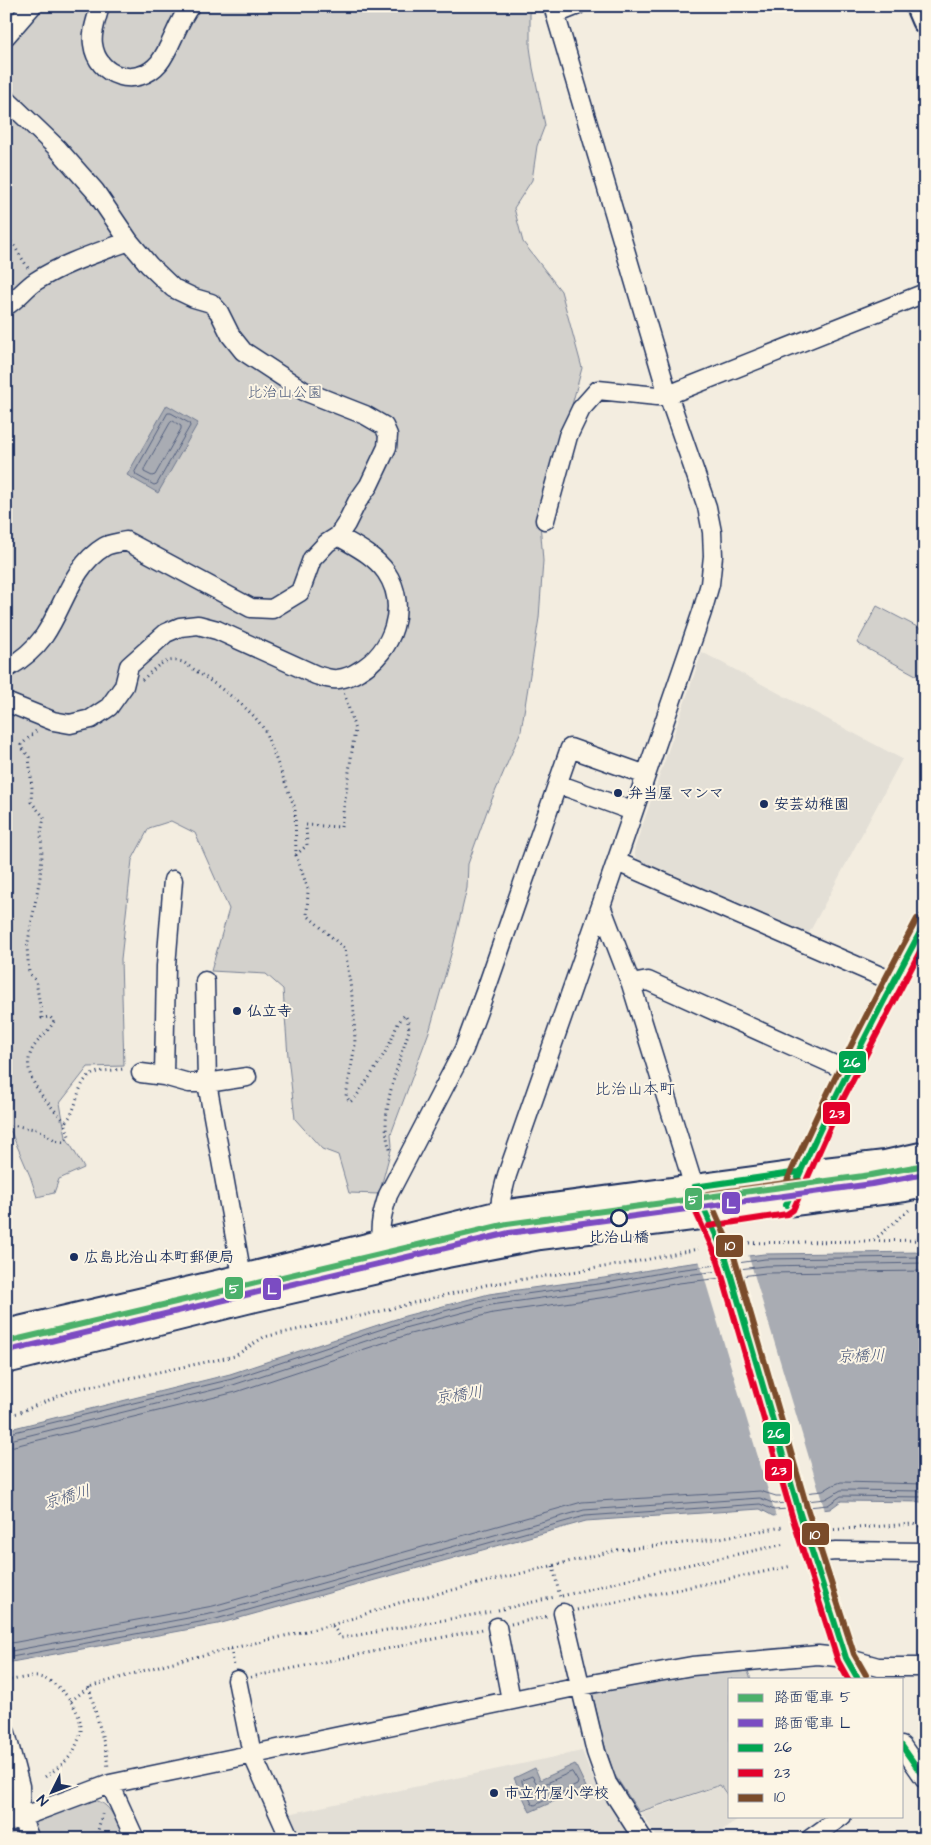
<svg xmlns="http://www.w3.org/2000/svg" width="931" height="1845" font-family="'Architects Daughter','Klee One',sans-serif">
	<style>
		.built { fill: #e3dfd6 }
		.green { fill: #d3d1cc; stroke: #778095 }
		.water { fill: #a9acb3; stroke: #707a91 }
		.pier { fill: #f3ede0 }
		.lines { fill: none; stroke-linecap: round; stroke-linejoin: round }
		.shore { stroke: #546180; stroke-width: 1 }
		.minor-casing { stroke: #1b2f5e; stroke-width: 21 }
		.major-casing { stroke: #1b2f5e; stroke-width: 26 }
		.highway-casing { stroke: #1b2f5e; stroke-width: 30 }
		.path { stroke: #1b2f5e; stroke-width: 3; stroke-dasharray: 1 4; stroke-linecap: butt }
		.minor { stroke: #fcf5e5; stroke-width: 18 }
		.major { stroke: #fcf5e5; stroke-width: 22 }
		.highway { stroke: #fcf5e5; stroke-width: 26 }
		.bus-1-casing { stroke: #fcf5e5; stroke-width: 10 }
		.bus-2-casing { stroke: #fcf5e5; stroke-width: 10 }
		.bus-3-casing { stroke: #fcf5e5; stroke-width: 10 }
		.bus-1 { stroke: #00a651; stroke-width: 6 }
		.bus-2 { stroke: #e4002b; stroke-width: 6 }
		.bus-3 { stroke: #7a4b2a; stroke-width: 6 }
		.tram-1-casing { stroke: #fcf5e5; stroke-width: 10 }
		.tram-2-casing { stroke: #fcf5e5; stroke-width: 10 }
		.tram-1 { stroke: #4bb06a; stroke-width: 6 }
		.tram-2 { stroke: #7b4cc2; stroke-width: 6 }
		.poi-dot { fill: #1b2f5e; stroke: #fcf5e5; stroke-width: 2 }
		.stop-dot { fill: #fcf5e5; stroke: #1b2f5e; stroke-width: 2.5 }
		.labels { text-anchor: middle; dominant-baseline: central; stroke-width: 4; stroke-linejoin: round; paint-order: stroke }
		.park-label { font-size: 15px; fill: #49587a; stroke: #fcf5e5 }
		.poi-label { font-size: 15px; font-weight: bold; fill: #1b2f5e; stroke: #fcf5e5; text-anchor: start }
		.stop-label { font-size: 15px; font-weight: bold; fill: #1b2f5e; stroke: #fcf5e5 }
		.neighbourhood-label { font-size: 16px; fill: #1b2f5e; stroke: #fcf5e5 }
		.water-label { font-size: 16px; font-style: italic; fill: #465478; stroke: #fcf5e5 }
		.line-badge { stroke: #fcf5e5; stroke-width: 2 }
		.badge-label { font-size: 14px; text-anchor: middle; font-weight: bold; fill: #fff }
	</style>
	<rect width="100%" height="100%" fill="#f3ede0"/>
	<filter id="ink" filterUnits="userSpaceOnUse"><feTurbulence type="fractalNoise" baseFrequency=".02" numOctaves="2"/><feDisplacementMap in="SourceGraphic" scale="10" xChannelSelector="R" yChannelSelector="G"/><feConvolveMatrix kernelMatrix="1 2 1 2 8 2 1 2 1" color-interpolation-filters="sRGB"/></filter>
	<g filter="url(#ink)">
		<!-- built -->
		<path class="built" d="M702 652 902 759 808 935 637 862 634 850Z
			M582 1751 593 1778 634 1839H299L288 1814Z
			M720 1786 730 1801V1816L741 1817 717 1834 720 1839H658L641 1813Z"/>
		<!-- green -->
		<path class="green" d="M6 6H530V47L533 68 545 125 537 146 532 180 514 208 523 242 561 291 582 368 540 522 543 561 539 618 521 731 487 811 468 864 467 888 453 947 430 1029 391 1134 392 1146 379 1194 349 1193 338 1155 322 1149 295 1119 288 1056 283 989 266 974 211 971 229 909 195 833 171 821 149 828 132 860 121 959 124 1066 88 1067 60 1103 66 1137 84 1168 59 1179 54 1193 37 1197 30 1176 11 1132 6 1130Z
			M877 606 925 631V680L857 643Z
			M747 1669 751 1679H730V1799L720 1785 639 1812 614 1774 603 1740 592 1692 693 1673Z
			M91 1800C111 1800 117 1824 124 1839H6V1835Z"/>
		<!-- water -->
		<path class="water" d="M167 405 198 423 158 493 127 475Z
			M925 1252V1502L841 1501 830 1509 773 1516 760 1509 586 1521 218 1624 6 1663V1430L230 1374 405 1316 489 1294 611 1277 676 1265 764 1254Z
			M575 1764 586 1787 530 1812 514 1778 535 1768 540 1780Z"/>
		<!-- pier -->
		<path class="pier" d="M748 1254 825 1511 776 1517 699 1260Z"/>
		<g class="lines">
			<!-- shore -->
			<path class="shore" d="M168 413H171L189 423 190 426 157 484 154 485 136 475 135 472Z
				M173 421 181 426V429L155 475 152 476 144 472V469L170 423Z
				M738 1263 765 1259 925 1257
				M739 1269 765 1266 925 1263
				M741 1276 766 1273 925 1271
				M6 1434 232 1379 406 1321 490 1299 612 1282 677 1270 717 1265
				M6 1441 233 1385 408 1327 491 1305 613 1288 678 1276 719 1271
				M6 1448 236 1392 410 1334 493 1313 614 1296 679 1283 721 1278
				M804 1493 823 1491 833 1485 841 1482 925 1484
				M807 1501 825 1499 841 1490 925 1491
				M808 1507 828 1505 841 1496 925 1497
				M6 1644 213 1606 582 1502 760 1491 776 1496H784
				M6 1652 215 1613 584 1510 760 1498 775 1504 786 1503
				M6 1658 216 1619 585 1516 760 1504 774 1510 788 1509
				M572 1772 578 1782 577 1785 535 1805 532 1804 522 1782V1780L532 1776 537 1784 542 1785Z"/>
			<defs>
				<path id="minor" d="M100 6C97 18 91 32 93 44 97 77 137 89 159 63 171 48 177 23 190 6
					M553 6 668 395 707 507 712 532 713 556 710 584 702 612 601 906 631 984 694 1187 725 1255 800 1514 846 1658 858 1679
					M556 14 576 6
					M6 36 32 6
					M6 99 57 148 95 191 129 241 149 265 173 288 194 298 211 303 219 312 231 336 243 351 304 391 365 415 384 426 388 435 387 447 369 485 357 502 346 524 338 536
					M6 306C18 299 25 288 36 281 64 263 97 253 129 241
					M545 520 568 436 581 409 598 390 657 396 668 395 925 293
					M6 669C20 661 34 650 44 636 64 607 72 566 104 547 110 543 119 543 126 541L251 608 272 609 300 592 312 559 327 543 338 536C355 546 374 555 386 572 409 606 393 652 359 671 353 675 346 678 338 679 330 680 323 677 316 675L217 630 198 625 180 627 166 633 129 666 124 686 109 707 91 719 70 724 53 721 6 702
					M558 784 624 808
					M617 862 894 982
					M205 981 207 1083 242 1276
					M631 984 648 981 848 1071
					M141 1073 164 1076 189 1083H207L247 1077
					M164 1076 166 966 173 880
					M786 1205C826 1108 875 1015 925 923
					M500 1212 501 1199 507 1175 601 906
					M381 1241C379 1224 383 1211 388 1195L464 1049 488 984 570 748 646 775
					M812 1553 836 1551 925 1552
					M563 1613 596 1752 607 1783 643 1839
					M497 1627 511 1700
					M237 1680 252 1754 290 1839
					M6 1733 20 1786 21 1817 30 1839
					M902 1746 925 1779
					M110 1784 135 1839
					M6 1823 110 1784 580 1686 692 1666 818 1655 846 1658 878 1667H925
					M810 1839 842 1816"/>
				<path id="major" d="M6 1331 242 1276 500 1212 799 1172 885 1162 925 1153
					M6 1362 247 1302 447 1256 540 1238 708 1217 786 1205 905 1190 925 1186"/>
				<path id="highway" d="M919 6 925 20"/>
			</defs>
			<!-- minor casing -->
			<use href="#minor" class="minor-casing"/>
			<!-- major casing -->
			<use href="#major" class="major-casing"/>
			<!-- highway casing -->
			<use href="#highway" class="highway-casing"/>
			<!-- path -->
			<path class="path" d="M6 233 28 268
				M142 680C157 667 163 657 183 662 207 679 251 706 265 731L295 808 296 855 308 889 307 915 345 949 354 1010 355 1045 346 1096 350 1102 355 1098C367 1081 379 1064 389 1045 395 1034 395 1024 405 1015L408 1021 409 1030C399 1066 376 1116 391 1152
				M36 731 21 745 22 748 29 757 32 788 31 802 44 817 41 833 42 856 40 877 27 947 29 973 36 981 42 1018 50 1017 54 1021C49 1032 36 1040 31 1052 20 1079 50 1104 65 1122
				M296 855 307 845 306 825 341 827 355 730 344 692
				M6 1124 40 1130 56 1141 63 1142 69 1136 65 1122C72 1116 73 1110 76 1102 84 1069 95 1072 125 1069
				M874 1240 909 1210
				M744 1243 925 1240
				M6 1415 18 1413 73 1390 235 1356 264 1337 365 1315 486 1285 630 1263 698 1249
				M829 1530 913 1524 925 1528
				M553 1566 560 1598
				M562 1596 668 1569 785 1544
				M498 1610 555 1597
				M577 1610 792 1566
				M511 1624 549 1616
				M332 1625 399 1603 617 1550 702 1541 783 1527
				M231 1649 234 1666
				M251 1677 483 1629
				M11 1680C19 1679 30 1676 38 1677 58 1679 82 1710 81 1730 81 1735 77 1743 75 1748 69 1762 54 1770 42 1779
				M89 1687 106 1751 108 1768
				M71 1701 89 1687 169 1663 332 1625 341 1638 490 1612
				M62 1835 73 1839
				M96 1839 102 1814"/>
			<!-- minor -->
			<use href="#minor" class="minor"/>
			<!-- major -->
			<use href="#major" class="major"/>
			<!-- highway -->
			<use href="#highway" class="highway"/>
			<defs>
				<path id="bus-1" d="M694 1187 725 1255 800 1514 846 1658 858 1679
					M694 1187 799 1172
					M786 1205C827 1109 875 1016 925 923
					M902 1746 925 1779"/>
				<path id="bus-2" d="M686 1191 717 1258 792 1516 838 1661 848 1679
					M709 1226 787 1214 793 1210 842 1101 925 942"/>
				<path id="bus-3" d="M800 1181 707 1194 733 1253 808 1511 854 1654 866 1675
					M776 1197H780C821 1102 868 1010 917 919"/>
			</defs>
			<!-- bus-1 casing -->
			<use href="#bus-1" class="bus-1-casing"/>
			<!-- bus-2 casing -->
			<use href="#bus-2" class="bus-2-casing"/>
			<!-- bus-3 casing -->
			<use href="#bus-3" class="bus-3-casing"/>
			<!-- bus-1 -->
			<use href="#bus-1" class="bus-1"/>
			<!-- bus-2 -->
			<use href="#bus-2" class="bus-2"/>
			<!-- bus-3 -->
			<use href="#bus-3" class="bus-3"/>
			<defs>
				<path id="tram-1" d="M6 1342 507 1224 871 1175 925 1165"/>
				<path id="tram-2" d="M8 1351 509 1233 872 1184 925 1174"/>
			</defs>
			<!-- tram-1 casing -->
			<use href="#tram-1" class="tram-1-casing"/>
			<!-- tram-2 casing -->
			<use href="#tram-2" class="tram-2-casing"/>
			<!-- tram-1 -->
			<use href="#tram-1" class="tram-1"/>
			<!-- tram-2 -->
			<use href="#tram-2" class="tram-2"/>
		</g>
	</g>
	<!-- markers -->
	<g class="poi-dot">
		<circle cx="618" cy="793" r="5"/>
		<circle cx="764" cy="804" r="5"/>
		<circle cx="237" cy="1011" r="5"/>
		<circle cx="74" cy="1257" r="5"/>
		<circle cx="494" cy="1793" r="5"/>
	</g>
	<circle class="stop-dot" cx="619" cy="1218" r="8"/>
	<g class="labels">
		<!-- park labels -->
		<g class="park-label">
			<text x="285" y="392">比治山公園</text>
		</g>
		<!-- poi labels -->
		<g class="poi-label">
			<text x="628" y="793">弁当屋 マンマ</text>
			<text x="774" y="804">安芸幼稚園</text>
			<text x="247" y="1011">仏立寺</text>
			<text x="84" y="1257">広島比治山本町郵便局</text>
			<text x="504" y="1793">市立竹屋小学校</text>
		</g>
		<!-- stop labels -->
		<g class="stop-label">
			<text x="619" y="1237">比治山橋</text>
		</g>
		<!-- neighbourhood labels -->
		<g class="neighbourhood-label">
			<text x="635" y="1089">比治山本町</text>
		</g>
		<!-- water labels -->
		<g class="water-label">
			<text transform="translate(861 1356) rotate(-2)">京橋川</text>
			<text transform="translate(459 1395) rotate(-8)">京橋川</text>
			<text transform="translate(67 1497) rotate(-16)">京橋川</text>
		</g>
	</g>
	<g class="line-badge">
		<rect x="838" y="1050" width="29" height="24" rx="5" fill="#00a651"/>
		<rect x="822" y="1101" width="29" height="24" rx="5" fill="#e4002b"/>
		<rect x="684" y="1187" width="19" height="24" rx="5" fill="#4bb06a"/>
		<rect x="721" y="1191" width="20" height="24" rx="5" fill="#7b4cc2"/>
		<rect x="715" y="1234" width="29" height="24" rx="5" fill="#7a4b2a"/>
		<rect x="224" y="1276" width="20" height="24" rx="5" fill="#4bb06a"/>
		<rect x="262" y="1277" width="20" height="24" rx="5" fill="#7b4cc2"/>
		<rect x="762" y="1421" width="29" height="24" rx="5" fill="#00a651"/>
		<rect x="764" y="1458" width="29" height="24" rx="5" fill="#e4002b"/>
		<rect x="801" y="1522" width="29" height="24" rx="5" fill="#7a4b2a"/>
	</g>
	<g class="badge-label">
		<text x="852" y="1067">26</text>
		<text x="837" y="1118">23</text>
		<text x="693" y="1204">5</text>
		<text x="731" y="1208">L</text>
		<text x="730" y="1250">10</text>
		<text x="234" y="1293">5</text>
		<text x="272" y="1294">L</text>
		<text x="776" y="1438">26</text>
		<text x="779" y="1475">23</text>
		<text x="815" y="1539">10</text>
	</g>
	<!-- margin -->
	<rect width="931" height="1845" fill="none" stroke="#fcf5e5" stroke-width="25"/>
	<rect x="12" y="12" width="906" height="1820" fill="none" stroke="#1b2f5e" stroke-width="2" filter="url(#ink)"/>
	<!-- legend -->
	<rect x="728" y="1678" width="175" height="140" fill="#fcf5e5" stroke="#a2a6af"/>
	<rect x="738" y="1694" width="25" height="8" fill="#4bb06a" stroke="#a2a6af"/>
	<text x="774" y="1702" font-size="15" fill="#1b2f5e">路面電車 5</text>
	<rect x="738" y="1719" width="25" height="8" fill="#7b4cc2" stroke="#a2a6af"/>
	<text x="774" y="1728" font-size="15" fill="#1b2f5e">路面電車 L</text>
	<rect x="738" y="1744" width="25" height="8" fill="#00a651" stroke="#a2a6af"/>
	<text x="774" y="1752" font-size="15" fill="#1b2f5e">26</text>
	<rect x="738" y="1769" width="25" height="8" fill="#e4002b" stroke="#a2a6af"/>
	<text x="774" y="1778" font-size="15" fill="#1b2f5e">23</text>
	<rect x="738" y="1794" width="25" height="8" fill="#7a4b2a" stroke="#a2a6af"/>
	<text x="774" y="1802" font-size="15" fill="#1b2f5e">10</text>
	<!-- north arrow -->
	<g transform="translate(52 1792) rotate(228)" stroke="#fcf5e5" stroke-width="4" paint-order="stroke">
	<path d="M0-4L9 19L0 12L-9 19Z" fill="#1b2f5e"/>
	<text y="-8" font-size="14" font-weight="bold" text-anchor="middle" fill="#1b2f5e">N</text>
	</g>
</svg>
